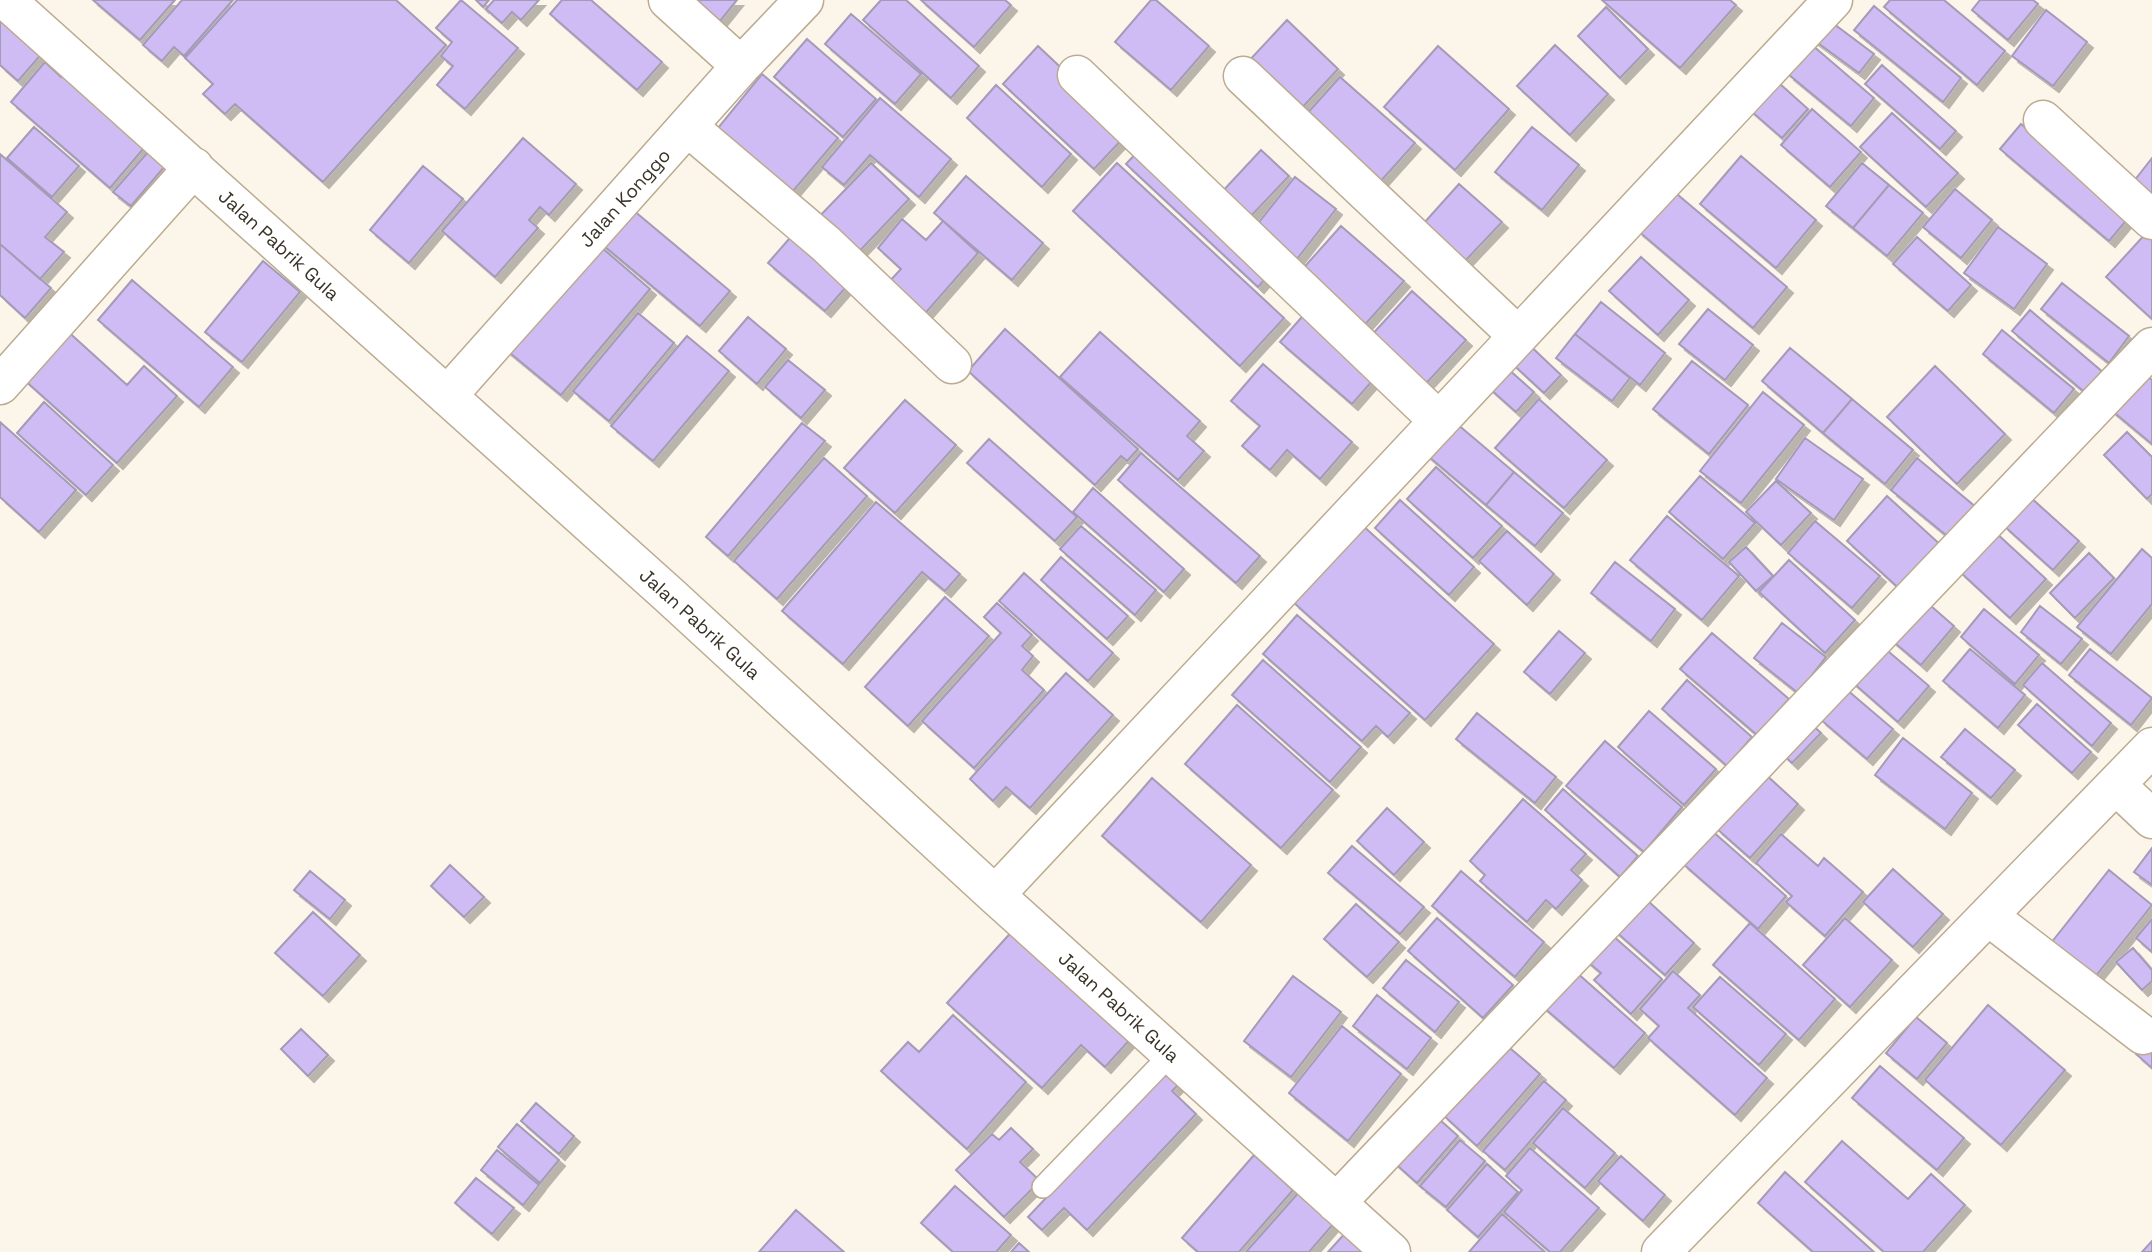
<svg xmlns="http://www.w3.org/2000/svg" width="2152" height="1252" font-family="'Space Grotesk',sans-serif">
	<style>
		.building { fill: #cfbcf5; stroke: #a49bb7; stroke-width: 2; filter: url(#shadow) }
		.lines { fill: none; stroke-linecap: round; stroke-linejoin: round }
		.lane-casing { stroke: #bcab91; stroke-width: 24 }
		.street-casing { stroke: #bcab91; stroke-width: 41 }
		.lane { stroke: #fff; stroke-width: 21 }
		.street { stroke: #fff; stroke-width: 38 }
		.labels { text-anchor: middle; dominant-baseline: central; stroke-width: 6; stroke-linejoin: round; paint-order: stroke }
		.street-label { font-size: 19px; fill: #393228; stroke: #fff }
	</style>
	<defs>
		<filter id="shadow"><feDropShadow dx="6" dy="6" stdDeviation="0" flood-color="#0004"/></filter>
	</defs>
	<rect width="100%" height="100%" fill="#fcf5ea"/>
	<!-- building -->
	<path class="building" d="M93 0H175L140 40Z
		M182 0H233L184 56 174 47 162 61 143 45Z
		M237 0H396L446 45 323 182 235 104 225 114 203 94 213 84 185 58Z
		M461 0 518 48 465 109 437 85 453 66 441 56 452 42 436 28Z
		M476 0H489L483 7Z
		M494 0H539L521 20 512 12 502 23 486 9Z
		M562 0H591L662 62 637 90 550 14Z
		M696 0H737L720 21Z
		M881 0H906L979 66 951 98 863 20Z
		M921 0H1005L1011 5 974 47Z
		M1151 0H1156L1209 46 1171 90 1115 42Z
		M1602 0H1730L1736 5 1680 68Z
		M1890 0H1944L2005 51 1977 85 1884 7Z
		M1980 0H2033L2038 4 2008 40 1972 10Z
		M1874 6 1961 78 1943 102 1854 30Z
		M1606 7 1648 49 1620 78 1578 36Z
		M0 10 45 50 18 81 0 65Z
		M2046 10 2087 42 2053 86 2012 56Z
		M851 14 921 74 895 104 825 44Z
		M1822 15 1874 54 1859 73 1807 35Z
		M1287 20 1338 69 1298 112 1246 64Z
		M807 39 876 99 843 137 774 77Z
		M1555 45 1608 94 1570 135 1517 86Z
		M1812 45 1874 98 1851 126 1788 74Z
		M1038 46 1129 132 1094 169 1003 84Z
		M1438 46 1509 109 1455 170 1384 107Z
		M45 62 61 77 69 68 144 148 110 188 11 102Z
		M1882 65 1956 131 1940 149 1865 84Z
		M762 74 838 138 793 191 718 128Z
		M1769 74 1808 109 1782 138 1743 104Z
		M1340 77 1415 143 1379 183 1304 117Z
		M996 85 1071 154 1042 187 967 118Z
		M880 98 951 159 919 197 870 155 844 185 822 167Z
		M1812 109 1861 152 1830 187 1781 145Z
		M1892 113 1958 173 1926 207 1860 147Z
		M2021 124 2130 216 2109 241 2000 149Z
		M34 127 79 166 52 197 7 158Z
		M1532 127 1579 165 1542 210 1495 172Z
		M523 138 576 184 549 215 540 207 529 220 538 228 495 277 442 231Z
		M1143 146 1274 269 1258 287 1126 164Z
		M1261 150 1289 176 1249 218 1221 193Z
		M148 152 165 166 131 206 113 192Z
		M0 154 67 212 45 237 64 252 40 279 0 244Z
		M1741 156 1816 220 1776 268 1700 204Z
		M2152 158V210L2127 190Z
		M871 163 909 199 852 259 814 222Z
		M1117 163 1284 318 1240 366 1073 211Z
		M1862 163 1889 185 1853 228 1826 206Z
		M423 166 463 199 409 263 370 230Z
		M966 176 1043 243 1012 280 934 213Z
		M1295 177 1336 209 1297 259 1256 226Z
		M1459 184 1502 222 1465 261 1424 223Z
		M1889 185 1923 213 1887 256 1853 228Z
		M1671 189 1787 287 1753 328 1637 230Z
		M1955 189 1992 220 1961 258 1923 227Z
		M627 205 730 291 700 326 598 241Z
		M902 219 926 240 943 221 978 253 922 317 886 285 901 269 878 248Z
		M1341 226 1404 281 1361 329 1299 273Z
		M1998 227 2047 264 2014 309 1964 273Z
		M2149 230 2152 233V319L2106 277Z
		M796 231 853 279 825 311 768 263Z
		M1917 237 1971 285 1948 311 1893 264Z
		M594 241 650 289 561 395 504 348Z
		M0 244 51 288 25 318 0 295Z
		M1641 257 1689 300 1658 335 1609 291Z
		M263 261 300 292 242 362 205 332Z
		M132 280 233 367 199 407 98 320Z
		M2062 283 2129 336 2109 363 2041 309Z
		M1412 291 1466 340 1421 389 1368 339Z
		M1601 302 1665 353 1640 385 1575 334Z
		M1708 309 1753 345 1725 380 1679 344Z
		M1308 310 1380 372 1352 404 1280 342Z
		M2030 310 2105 374 2088 395 2012 331Z
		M638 313 674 343 609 421 573 391Z
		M748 317 786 349 757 384 719 351Z
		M64 328 127 385 144 366 177 396 117 463 20 376Z
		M1005 329 1138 449 1127 461 1121 456 1095 485 968 371Z
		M2002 330 2074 389 2054 413 1983 354Z
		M1100 332 1200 421 1187 436 1204 451 1178 480 1060 377Z
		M1575 334 1630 378 1612 401 1556 358Z
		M687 336 729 371 653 461 611 426Z
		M1523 339 1561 375 1544 393 1506 358Z
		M1790 348 1852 399 1823 433 1762 381Z
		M788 360 825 390 801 418 765 387Z
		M1498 360 1534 392 1516 412 1480 380Z
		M1692 361 1748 405 1709 454 1653 409Z
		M1263 364 1352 442 1320 479 1287 450 1270 470 1242 446 1260 426 1231 401Z
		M1935 366 2005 434 1957 484 1887 417Z
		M2141 371 2152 380V444L2110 409Z
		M1763 392 1804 425 1741 503 1700 471Z
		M1539 399 1607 460 1564 508 1495 448Z
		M1852 399 1913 450 1885 484 1823 433Z
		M905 400 956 445 895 513 844 468Z
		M44 402 113 465 86 495 17 433Z
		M1450 418 1514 472 1486 505 1422 451Z
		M0 422 76 490 39 532 0 497Z
		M802 423 825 441 728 556 706 537Z
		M2127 432 2152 457V494L2147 499 2104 455Z
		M1805 438 1863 479 1834 520 1776 479Z
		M989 439 1077 517 1055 541 967 463Z
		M1141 453 1260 556 1236 583 1118 480Z
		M824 458 867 496 777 599 734 561Z
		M1917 458 1977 508 1952 540 1891 490Z
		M1436 467 1502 526 1473 558 1407 499Z
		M1514 472 1563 513 1535 546 1486 505Z
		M1700 476 1755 523 1723 559 1669 512Z
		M1776 481 1811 513 1781 545 1746 512Z
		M1093 488 1184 569 1164 592 1073 512Z
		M1887 496 1944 548 1903 592 1847 541Z
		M2029 496 2079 541 2053 570 2003 525Z
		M1400 500 1474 567 1449 595 1375 528Z
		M876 502 960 574 945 591 922 572 843 664 782 611Z
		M1667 516 1739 576 1702 620 1630 560Z
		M1815 521 1880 576 1852 608 1788 553Z
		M1362 525 1494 644 1425 720 1293 602Z
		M1081 526 1156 590 1135 615 1060 549Z
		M1507 531 1554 574 1527 605 1479 561Z
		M1995 532 2046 579 2010 618 1959 571Z
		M1746 547 1773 576 1756 591 1729 562Z
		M2142 549 2152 558V604L2111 654 2077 627Z
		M2089 553 2114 578 2075 618 2050 593Z
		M1061 557 1128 616 1107 639 1041 580Z
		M1789 560 1855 620 1825 653 1759 592Z
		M1615 562 1675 609 1651 641 1591 593Z
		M1024 573 1113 653 1088 681 999 601Z
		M945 597 989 636 908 726 865 687Z
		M1923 599 1954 626 1921 665 1889 638Z
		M997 603 1032 635 1022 646 1033 656 1022 670 1044 690 974 768 922 721 1001 633 984 617Z
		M2040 606 2082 639 2061 664 2021 632Z
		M1984 609 2039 655 2015 684 1961 637Z
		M1297 615 1410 713 1388 737 1376 726 1362 741 1263 654Z
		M1782 623 1826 657 1798 693 1754 658Z
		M1559 631 1585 653 1550 694 1524 672Z
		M1712 633 1789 699 1757 735 1680 669Z
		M1882 646 1929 686 1898 722 1851 681Z
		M1970 649 2025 695 1998 728 1943 681Z
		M2090 649 2152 698 2131 725 2069 675Z
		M1263 660 1361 747 1330 782 1232 695Z
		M2042 663 2111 723 2092 746 2023 685Z
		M1066 673 1113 715 1030 808 1006 787 993 801 970 779Z
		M1687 680 1752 737 1727 766 1662 709Z
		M1846 689 1893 729 1867 759 1820 719Z
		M2037 704 2091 752 2072 773 2018 725Z
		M1237 705 1333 790 1281 848 1185 764Z
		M1649 711 1716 769 1684 805 1618 747Z
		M1477 713 1556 777 1535 803 1456 739Z
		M1805 718 1821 733 1792 763 1776 748Z
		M1965 729 2015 770 1991 798 1941 757Z
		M1903 738 1972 793 1945 829 1875 775Z
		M1605 741 1682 807 1644 852 1566 786Z
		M1764 773 1798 804 1750 858 1716 828Z
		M1152 778 1251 865 1201 922 1102 836Z
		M1563 789 1638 856 1620 877 1545 810Z
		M1523 799 1586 854 1571 870 1582 880 1556 909 1546 900 1527 922 1480 881 1485 875 1470 861Z
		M1387 808 1424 842 1394 875 1357 841Z
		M1711 830 1786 896 1758 929 1682 863Z
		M1781 834 1818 866 1824 858 1863 892 1825 936 1786 902 1792 896 1756 863Z
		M1352 846 1424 907 1400 934 1328 873Z
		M2152 848V885L2134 872Z
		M450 865 484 897 464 917 431 886Z
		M1893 869 1943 914 1913 947 1863 902Z
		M2109 870 2152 905 2095 977 2051 943Z
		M310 871 345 900 330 919 294 890Z
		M1461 871 1544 942 1515 977 1432 906Z
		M1636 890 1694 943 1665 975 1606 923Z
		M1356 904 1399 942 1367 977 1324 939Z
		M313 912 360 955 323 996 275 953Z
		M1437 918 1513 985 1483 1018 1408 951Z
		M1845 918 1892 960 1850 1007 1803 965Z
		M2152 919V952L2136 938Z
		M1750 923 1835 999 1799 1040 1713 965Z
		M1016 927 1135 1034 1105 1067 1081 1045 1042 1088 947 1003Z
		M1604 928 1662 979 1631 1014 1594 980 1601 973 1581 956Z
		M2133 948 2152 970V981L2142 990 2116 962Z
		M1406 960 1459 1002 1435 1032 1383 988Z
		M1567 964 1645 1033 1614 1068 1535 1000Z
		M1673 971 1700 995 1688 1008 1767 1078 1735 1115 1648 1038 1659 1026 1640 1009Z
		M1293 976 1341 1012 1291 1077 1244 1041Z
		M1720 977 1786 1034 1759 1065 1693 1007Z
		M1377 995 1431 1038 1407 1069 1353 1026Z
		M1988 1005 2065 1070 2001 1145 1925 1080Z
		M953 1015 1026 1082 967 1149 881 1071 908 1042 919 1052Z
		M1916 1017 1947 1043 1917 1079 1886 1053Z
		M1342 1026 1401 1074 1348 1141 1289 1093Z
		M301 1029 328 1055 308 1076 281 1049Z
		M2152 1037V1068L2136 1054Z
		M1504 1043 1540 1074 1477 1146 1442 1114Z
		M1880 1066 1964 1138 1937 1170 1852 1098Z
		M1169 1068 1182 1081 1172 1091 1196 1114 1087 1230 1064 1208 1042 1230 1028 1217Z
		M1544 1081 1566 1100 1505 1170 1483 1151Z
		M536 1103 574 1136 559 1154 521 1121Z
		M1563 1108 1615 1153 1585 1188 1533 1143Z
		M1430 1111 1458 1136 1417 1183 1389 1158Z
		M517 1124 559 1160 540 1183 498 1147Z
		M1011 1128 1033 1149 1020 1162 1040 1181 1004 1217 956 1170 992 1134 999 1140Z
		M1460 1140 1485 1161 1446 1207 1420 1186Z
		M1842 1141 1908 1199 1931 1174 1965 1205 1923 1252H1884L1805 1182Z
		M1530 1148 1599 1208 1560 1252H1550L1504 1212 1522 1190 1506 1176Z
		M497 1150 539 1185 523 1205 481 1170Z
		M1254 1155 1293 1190 1239 1252H1198L1182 1238Z
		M1621 1156 1665 1195 1643 1221 1598 1181Z
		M1487 1164 1518 1192 1478 1237 1447 1210Z
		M1785 1172 1874 1252H1813L1758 1203Z
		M476 1178 514 1208 492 1234 455 1203Z
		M955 1186 1011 1235 996 1252H953L921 1223Z
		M1300 1191 1335 1222 1309 1252H1246Z
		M796 1210 844 1252H759Z
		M1502 1214 1545 1252H1469Z
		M1349 1229 1374 1252H1328Z
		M2152 1241V1252H2142Z
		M1019 1243 1029 1252H1011Z"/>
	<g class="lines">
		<defs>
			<path id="lane" d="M1043 1187 1171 1054"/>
			<path id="street" d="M6 0 669 595 995 895 1391 1252
				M668 0 741 66
				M1077 75 1439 421
				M1243 76 1518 336
				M2043 120 2152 220
				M688 127 826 244 952 364
				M0 385 194 167
				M447 396 741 66 804 0
				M2116 785 2152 819
				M995 895 1833 0
				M1988 916 2143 1035
				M1336 1203 2152 347
				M1661 1252 2152 747"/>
		</defs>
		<!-- lane casing -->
		<use href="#lane" class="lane-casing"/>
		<!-- street casing -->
		<use href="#street" class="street-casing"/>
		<!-- lane -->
		<use href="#lane" class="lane"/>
		<!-- street -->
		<use href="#street" class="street"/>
	</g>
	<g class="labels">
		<!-- street labels -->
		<g class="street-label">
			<text transform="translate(625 198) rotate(-48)">Jalan Konggo</text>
			<text transform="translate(279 245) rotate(42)">Jalan Pabrik Gula</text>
			<text transform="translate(700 624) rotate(42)">Jalan Pabrik Gula</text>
			<text transform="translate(1119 1007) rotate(42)">Jalan Pabrik Gula</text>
		</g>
	</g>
</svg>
